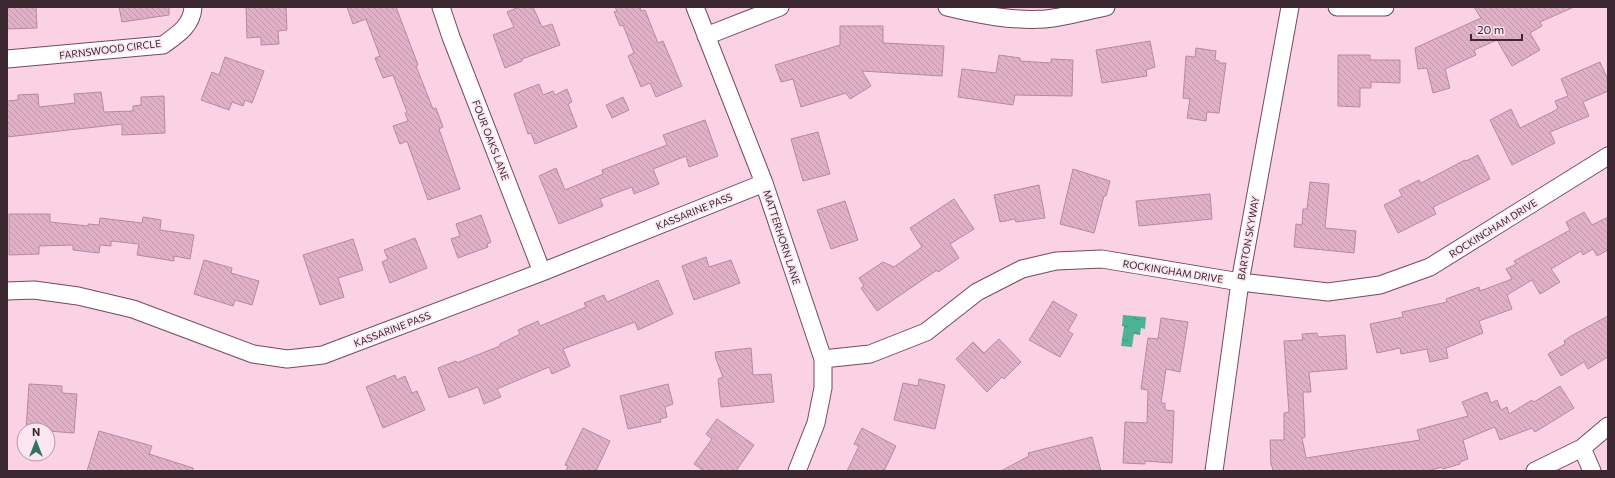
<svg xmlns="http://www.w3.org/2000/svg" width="1615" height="478" font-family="Commissioner,sans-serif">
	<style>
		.water { fill: url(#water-ripples) }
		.building { fill: url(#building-back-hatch); stroke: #b8899e }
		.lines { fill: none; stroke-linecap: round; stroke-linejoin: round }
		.minor-casing { stroke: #744a5e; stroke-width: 19 }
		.minor { stroke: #fff; stroke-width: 17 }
		.labels { text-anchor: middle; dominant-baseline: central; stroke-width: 3.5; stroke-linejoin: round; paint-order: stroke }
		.street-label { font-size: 10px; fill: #3c2831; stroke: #fbe6ef }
	</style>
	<defs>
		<pattern id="water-ripples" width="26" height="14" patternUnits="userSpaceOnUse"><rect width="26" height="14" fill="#4cb494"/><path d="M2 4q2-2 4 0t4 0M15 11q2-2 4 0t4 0" fill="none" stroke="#409279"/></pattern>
		<pattern id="building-back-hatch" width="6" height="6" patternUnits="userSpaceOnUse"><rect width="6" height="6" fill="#e1b0c6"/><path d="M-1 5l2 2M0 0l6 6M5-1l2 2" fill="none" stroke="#c297ab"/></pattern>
	</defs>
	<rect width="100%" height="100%" fill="#fbd2e4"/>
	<!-- water -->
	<path class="water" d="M1123 315 1146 317 1145 329 1141 328 1140 335 1134 334 1132 347 1121 346 1124 326H1122Z"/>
	<!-- building -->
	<path class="building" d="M7 7H36L37 28 7 29Z
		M119 7H169V15L122 22Z
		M246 7H286L287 30 278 31 279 44 261 45V37L247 38Z
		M347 7H396L418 65 416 66 433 109 436 108 443 127 439 129 460 189 428 200 407 141 400 144 393 126 408 121 405 113 407 112 393 75 383 78 375 58 380 56 366 19 353 24Z
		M519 7H533L542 27 552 24 560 45 522 59V61L505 68 493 35 514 27 507 12Z
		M615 7H640L641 11 645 10 658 43 663 41 682 86 656 97 650 83 641 87 628 56 634 53 623 25 620 26 614 12 617 11Z
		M1474 7H1574L1540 22 1542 26 1530 33 1540 50 1512 66 1497 40 1474 50 1476 55 1445 69 1450 88 1433 93 1427 68 1418 69 1415 48 1481 18Z
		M840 26H883V43L944 46 942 76 862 71 871 86 850 99 846 93 801 107 793 79 781 82 775 65 840 45Z
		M1150 41 1155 67 1146 70 1147 76 1102 83 1096 50Z
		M1196 48 1216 51 1215 60 1219 61V63H1226L1219 113 1207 112 1206 121 1187 118 1190 99 1183 98 1186 56 1195 57Z
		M999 55 1020 58V61L1051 63V59L1073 60 1072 96 1015 95 1013 105 958 97 962 69 996 73Z
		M1338 55H1370V60H1400V83L1371 82V88H1360V107L1338 106Z
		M225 57 264 71 252 103 245 100 243 106 232 102 229 110 201 100 212 72 219 75Z
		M1600 62 1608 80V91L1583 102 1589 116 1550 132 1555 143 1512 165 1490 120 1511 109 1520 128 1558 109 1555 101 1568 96 1561 79Z
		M539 84 543 95 553 91 555 95 567 89 572 102 568 104 577 127 535 144 531 133 528 134 514 94Z
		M101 92 104 112 133 111V106L141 105V97L164 96 165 133 122 135V124L7 137V101L18 100V95L38 94 39 107 75 103 74 94Z
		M623 97 629 110 612 118 606 105Z
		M705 120 718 156 689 167 686 156 653 169 659 184 634 194 632 187 600 199 603 206 559 224 539 176 556 168 565 190 603 174 602 170 667 145 663 135Z
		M818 132 830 174 803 181 791 139Z
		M1478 155 1490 179 1433 207 1436 214 1398 233 1384 205 1402 196 1399 190 1419 180 1421 183 1465 160 1466 161Z
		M1073 169 1110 181 1106 196H1104L1094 233 1060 224Z
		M1310 182 1329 184 1325 228 1356 231 1354 253 1294 247 1296 224 1302 225 1303 209H1307Z
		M1039 185 1045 218 1016 222 1015 219 1000 222 994 195Z
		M1210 194 1212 219 1139 226 1136 201Z
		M954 199 974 229 950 244 959 258 938 272 937 270 877 311 861 288 864 286 859 278 883 262 894 267 922 247 910 228Z
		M845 201 858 240 831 249 817 210Z
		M1584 212 1592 225 1608 217V250L1597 256 1593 249 1583 255 1581 251 1551 269 1560 282 1540 294 1532 280 1507 295 1512 309 1479 321 1483 333 1446 348 1448 358 1430 362 1427 349 1401 354 1400 348 1377 353 1370 324 1403 317 1402 312 1447 302 1446 299 1479 287 1480 291 1512 279 1506 269 1516 264 1514 261 1570 230 1566 222Z
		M9 214H50V222L88 226V224L99 225 100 218 142 223 143 217 161 220 160 230 194 235 190 259 174 256V261L137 255 139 244 111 241V246L100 245 99 253 73 250V245L39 246V254L9 255Z
		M481 215 491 242 487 244 488 247 458 258 451 239 460 236 456 224Z
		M415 238 427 268 390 283 382 262 388 259 384 250Z
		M353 239 363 270 338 278 344 297 320 305 303 255Z
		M706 257 709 267 731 260 740 283 694 300 682 266Z
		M204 260 232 268 231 273 259 281 252 305 235 300 233 306 194 294Z
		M658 280 673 314 638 330 635 322 563 349 570 366 552 374 549 367 497 389 501 397 484 404 478 387 449 398 438 368 456 361 457 363 500 346V344L520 334 518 330 538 321 540 326 586 307 584 303 604 295 607 302Z
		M1053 301 1077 315 1068 331 1073 334 1060 357 1029 340Z
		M1608 316V357L1588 369 1584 362 1561 376 1548 354 1565 344 1564 341 1571 336Z
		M1161 318 1188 322 1180 372 1166 369 1161 403H1165V410L1174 411 1172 463 1145 461V464L1123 463 1125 422 1147 423 1148 390 1141 389 1148 338 1158 339Z
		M1317 333 1318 337 1345 335 1347 369 1309 372 1311 392H1303L1305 437 1302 438 1306 458 1420 440 1417 430 1468 416 1462 402 1487 392 1491 403 1497 400 1501 410 1507 407 1509 414 1532 400 1534 402 1560 386 1574 408 1535 432 1532 428 1500 440 1495 427 1463 440 1468 459 1460 462V464L1443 469 1442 467 1428 471H1273L1272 466H1271L1270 440H1284V413L1289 412 1284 341 1303 340 1302 334Z
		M999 339 1021 362 1004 379 1002 377 987 392 956 359 973 342 984 353Z
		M751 348 753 375 771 374 774 402 721 407 718 379 723 377 716 359 715 352Z
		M395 375 397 380 405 376 412 393 417 391 425 410 383 428 366 387Z
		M919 379 945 385 935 429 894 420 903 383 918 386Z
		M29 384 62 386V393L77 394 74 433 48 431V430H26Z
		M668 384 673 404 665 407 667 417 660 419 661 422 628 429 620 396Z
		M717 419 754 445 736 471H704L694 464 712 439 706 434Z
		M583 428 610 441 596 471H566L568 466 565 465Z
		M862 428 896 446 884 471H847L859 446 854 444Z
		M99 431 152 446 149 454 193 468V471H87Z
		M1092 437 1101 471H1001L1029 456 1028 453Z"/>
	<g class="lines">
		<defs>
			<path id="minor" d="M441 7 451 37 542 272
				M695 7 764 183 823 359V388L816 423 797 471
				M947 7C980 15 1011 21 1045 19 1065 17 1086 11 1106 7
				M1337 7H1385
				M706 36 780 7
				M7 59 163 45C177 35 192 26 193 7
				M7 291 34 290 78 296 133 309 253 354 287 359 323 355 542 272 764 183
				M823 359 870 354 926 332 977 292 1022 269 1056 261 1102 259 1240 282 1328 292 1380 285 1430 267 1608 156
				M1582 448 1592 471
				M1214 471 1240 282 1290 7
				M1535 471 1582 448 1608 426"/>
		</defs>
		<!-- minor casing -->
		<use href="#minor" class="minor-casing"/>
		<!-- minor -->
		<use href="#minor" class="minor"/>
	</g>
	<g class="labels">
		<!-- street labels -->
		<g class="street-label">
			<text transform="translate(110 49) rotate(-7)">FARNSWOOD CIRCLE</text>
			<text transform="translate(491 140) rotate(69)">FOUR OAKS LANE</text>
			<text transform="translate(694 211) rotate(-22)">KASSARINE PASS</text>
			<text transform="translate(1493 228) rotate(-32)">ROCKINGHAM DRIVE</text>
			<text transform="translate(782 237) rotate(72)">MATTERHORN LANE</text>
			<text transform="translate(1248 238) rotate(-80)">BARTON SKYWAY</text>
			<text transform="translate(1173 271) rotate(9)">ROCKINGHAM DRIVE</text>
			<text transform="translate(392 329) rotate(-21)">KASSARINE PASS</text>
		</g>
	</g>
	<!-- border -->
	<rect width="1615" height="478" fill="none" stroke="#3c2831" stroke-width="16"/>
	<!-- north arrow -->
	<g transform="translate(36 442)"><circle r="19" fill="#fbe6ef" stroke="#af9aa3"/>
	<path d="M0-3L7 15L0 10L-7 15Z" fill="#34725f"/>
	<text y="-6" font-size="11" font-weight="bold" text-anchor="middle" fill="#3c2831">N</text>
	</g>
	<!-- scale -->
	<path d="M1471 34v6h51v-6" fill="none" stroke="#3c2831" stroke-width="2"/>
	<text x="1477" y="34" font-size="12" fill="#3c2831" stroke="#fbe6ef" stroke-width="3" paint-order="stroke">20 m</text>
</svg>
